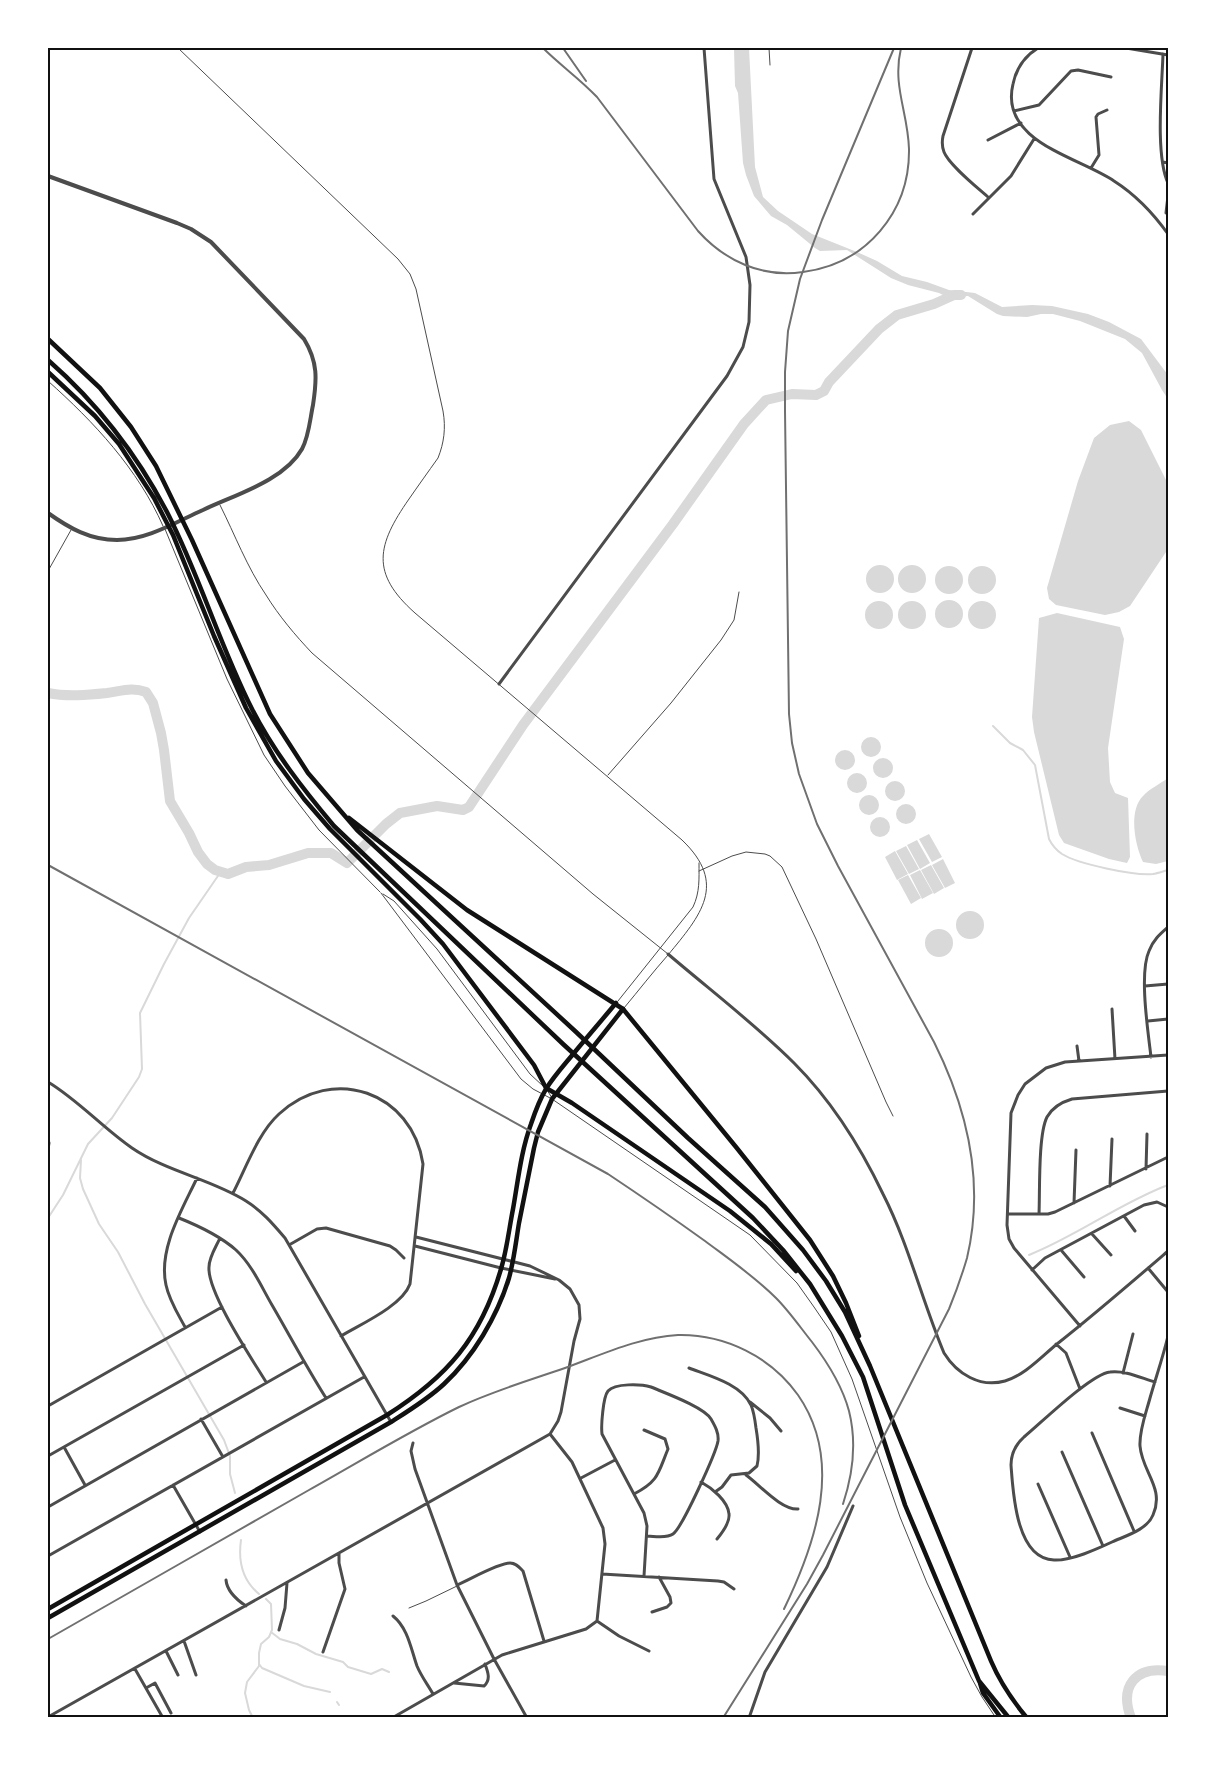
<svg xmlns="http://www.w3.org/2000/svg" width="1216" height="1765" font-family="'PT Sans Narrow',sans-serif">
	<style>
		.water { fill: #d9d9d9 }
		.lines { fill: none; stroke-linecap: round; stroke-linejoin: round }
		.stream { stroke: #d9d9d9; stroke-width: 2 }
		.river { stroke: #d9d9d9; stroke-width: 10 }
		.service { stroke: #4c4c4c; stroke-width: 1 }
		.minor { stroke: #4c4c4c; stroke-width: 3 }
		.tertiary { stroke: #4c4c4c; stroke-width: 4 }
		.secondary { stroke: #111; stroke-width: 4.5 }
		.primary { stroke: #111; stroke-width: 4.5 }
		.rail { stroke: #707070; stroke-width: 2 }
		.neatline { fill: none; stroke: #111; stroke-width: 2 }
	</style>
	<rect width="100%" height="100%" fill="#fff"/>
	<!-- water -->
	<path class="water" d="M734 48H749L755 167 763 197 778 211 812 234 857 252 877 261 902 276 927 282 949 290 975 293 1002 307 1032 305 1052 306 1088 314 1109 322 1141 339 1168 375V399L1162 390 1142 353 1125 339 1080 321 1053 314H1041L1027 317 1003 316 997 314 968 296 947 297 939 293 908 285 891 278 847 250 820 251 815 248 787 225 771 216 754 196 746 175 743 163 738 93 735 86Z
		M1129 421 1141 430 1168 484V549L1130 606 1119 612 1105 615 1056 605 1049 599 1047 588 1078 481 1094 438 1110 425Z
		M866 579a14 14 0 1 1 28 0a14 14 0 1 1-28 0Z
		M898 579a14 14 0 1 1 28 0a14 14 0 1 1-28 0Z
		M968 580a14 14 0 1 1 28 0a14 14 0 1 1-28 0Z
		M935 580a14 14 0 1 1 28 0a14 14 0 1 1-28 0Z
		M935 614a14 14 0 1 1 28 0a14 14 0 1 1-28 0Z
		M968 615a14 14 0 1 1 28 0a14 14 0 1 1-28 0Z
		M865 615a14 14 0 1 1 28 0a14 14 0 1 1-28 0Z
		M898 615a14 14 0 1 1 28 0a14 14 0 1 1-28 0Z
		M1057 613 1120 627 1124 639 1108 748 1110 782 1115 793 1128 798 1130 857 1127 863 1109 859 1064 843 1059 835 1034 732 1032 717 1039 618Z
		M861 747a10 10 0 1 1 20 0a10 10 0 1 1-20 0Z
		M835 760a10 10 0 1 1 20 0a10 10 0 1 1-20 0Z
		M873 768a10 10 0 1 1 20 0a10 10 0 1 1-20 0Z
		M847 783a10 10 0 1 1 20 0a10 10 0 1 1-20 0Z
		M1168 778V861L1156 864 1143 862C1135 845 1128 811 1143 796 1149 789 1160 784 1168 778Z
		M885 791a10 10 0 1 1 20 0a10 10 0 1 1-20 0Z
		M859 805a10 10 0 1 1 20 0a10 10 0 1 1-20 0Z
		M896 814a10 10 0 1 1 20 0a10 10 0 1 1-20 0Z
		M870 827a10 10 0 1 1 20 0a10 10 0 1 1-20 0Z
		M929 834 942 857 932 862 919 839Z
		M917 840 930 863 920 869 907 845Z
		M906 846 919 869 909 874 896 851Z
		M895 851 908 874 897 880 885 857Z
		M943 859 955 883 945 888 932 865Z
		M931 865 944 888 934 894 921 870Z
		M920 870 933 893 922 899 910 875Z
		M908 875 921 898 911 904 898 880Z
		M956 925a14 14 0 1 1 28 0a14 14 0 1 1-28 0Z
		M925 943a14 14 0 1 1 28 0a14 14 0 1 1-28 0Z"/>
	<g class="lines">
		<!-- stream -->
		<path class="stream" d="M993 726 1010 743 1023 750 1035 765 1049 839C1052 845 1056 850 1062 854 1078 864 1134 876 1153 874 1158 873 1164 871 1168 870
			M81 1160 80 1178 83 1189 99 1224 118 1252 145 1304 224 1440 230 1456V1474L235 1493
			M48 1218 63 1195 88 1144 112 1118 139 1077 142 1069 140 1013 164 964 189 918 220 873 228 874
			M1029 1255C1077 1236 1120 1203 1168 1185
			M241 1540C238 1561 242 1580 259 1594
			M271 1632 280 1639 297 1644 316 1654 343 1662 348 1667 371 1674 382 1669 389 1672
			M259 1664 262 1668 304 1686 330 1692
			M337 1702 339 1705
			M253 1718 249 1710 245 1693 247 1682 259 1666V1653L261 1644 269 1637 272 1630 271 1604 266 1599"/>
		<!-- river -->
		<path class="river" d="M48 693C67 697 88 695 107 693 122 691 132 687 146 692L153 703 161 733 164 750 170 801 189 833 198 852 207 864 215 870 228 874 246 867 269 865 308 853H331L347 863 386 824 400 813 437 806 463 810 469 807 523 725 673 524 744 424 766 400 792 394 816 395 824 391 829 382 879 329 897 315 934 304 954 295H961
			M1131 1718C1119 1686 1136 1666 1168 1671"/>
		<!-- service -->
		<path class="service" d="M178 48 398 259 410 274 416 289 443 411C446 428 444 443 438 458 428 472 418 486 409 499 377 545 370 573 415 613L682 840C728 884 701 915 668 955 653 972 639 990 624 1008
			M769 48 770 65
			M48 381C94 422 138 469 163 526
			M220 505C235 535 247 567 266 595 279 616 295 635 312 653L593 894 668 954
			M165 529 227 679 264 755 285 786 319 830 380 892
			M48 571 71 530
			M608 775 671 703 721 640 734 620 739 592
			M699 871 732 856 746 852 765 854 770 856 782 867 816 939 886 1102 893 1116
			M381 893 521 1079 533 1089 552 1099 750 1235 797 1283 814 1307 831 1332 852 1379 900 1517 927 1583 971 1677 982 1697 996 1718
			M383 894 394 901 437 949 530 1074 543 1086
			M618 1001 693 907C700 892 699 879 699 863
			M547 1090 552 1098
			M409 1608 426 1601 457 1586"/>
		<!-- minor -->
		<path class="minor" d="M972 48 943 136C942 141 942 147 944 152 949 165 978 188 989 198
			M1038 48C1025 56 1016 69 1013 84 999 142 1079 157 1114 181 1136 195 1153 213 1168 234
			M1126 48 1168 55
			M1163 54C1162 87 1155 155 1168 183
			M1014 111 1039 105 1071 71 1078 70 1111 77
			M988 140 1021 123
			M1163 162 1168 163
			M1091 168 1099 155 1096 117 1098 114 1107 110
			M1166 213 1168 196
			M973 214 1011 176 1034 139
			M499 684 727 376 743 347 749 322 750 285 746 257 714 179 704 48
			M668 954C710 990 755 1024 794 1063 830 1099 861 1148 883 1194 909 1245 922 1301 944 1353 957 1374 980 1388 1005 1381 1025 1375 1041 1357 1057 1344 1095 1314 1132 1282 1168 1251
			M1145 986 1168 984
			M1112 1009 1115 1059
			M1148 1021 1168 1019
			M1077 1046 1079 1061
			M1151 1057C1148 1031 1139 973 1149 951 1153 940 1160 934 1168 927
			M48 1082C78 1100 103 1128 132 1148 167 1172 211 1179 246 1201 262 1211 273 1224 285 1238L391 1422
			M48 1140 49 1143 48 1149
			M1146 1169 1147 1134
			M1110 1186 1112 1139
			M233 1193C246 1168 258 1133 279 1114 333 1064 412 1092 423 1164L410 1284C402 1306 361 1324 341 1336
			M1074 1203 1076 1150
			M1008 1214H1048L1055 1212 1168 1157
			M1039 1214C1040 1191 1038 1135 1047 1117 1052 1108 1062 1102 1072 1099L1168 1091
			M1124 1216 1135 1231
			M179 1218C199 1226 219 1235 236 1250 252 1265 261 1286 272 1305 290 1336 307 1368 326 1398
			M1092 1234 1111 1255
			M220 1238C216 1247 209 1257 209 1267 207 1292 252 1359 266 1382
			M289 1245 317 1229 326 1228 390 1246 396 1250 404 1258
			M415 1246 501 1268 555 1279
			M1061 1250 1084 1277
			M1148 1268 1168 1292
			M1032 1270 1045 1258 1144 1205 1157 1202 1168 1207
			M1080 1326 1014 1248 1009 1239 1007 1225 1011 1113 1018 1095 1025 1084 1046 1068 1065 1062 1168 1055
			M185 1327C178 1314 169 1300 166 1285 158 1249 182 1210 197 1178
			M1056 1344 1066 1353 1080 1389
			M689 1368C710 1376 741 1384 751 1405 754 1412 755 1420 756 1428 758 1440 760 1454 757 1466L749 1473 731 1475 722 1487 715 1492
			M1123 1373 1133 1334
			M1155 1382C1141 1378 1125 1370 1110 1372 1091 1374 1041 1423 1024 1437 1015 1445 1011 1453 1011 1465 1013 1492 1016 1559 1054 1560 1071 1561 1097 1549 1112 1542 1125 1536 1147 1530 1153 1515 1165 1488 1142 1472 1140 1446 1139 1431 1146 1413 1150 1398 1156 1377 1163 1357 1168 1336
			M750 1402 770 1418 781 1431
			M48 1406 222 1307
			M1120 1408 1145 1416
			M201 1419 223 1457
			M1092 1433 1134 1531
			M413 1443 411 1451 415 1469 457 1585 494 1659 527 1718
			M64 1447 85 1485
			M1062 1452 1103 1546
			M48 1456 244 1345
			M746 1475C760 1485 781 1510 798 1509
			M581 1478 615 1460
			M701 1482C712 1488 728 1501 729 1514 730 1522 722 1533 717 1539
			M1038 1484 1070 1557
			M173 1485 200 1532
			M634 1494C659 1481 658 1473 668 1449L665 1439 644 1430
			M48 1507 303 1362
			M48 1556 364 1377
			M602 1574 718 1581 724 1582 734 1589
			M644 1576 647 1526 644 1513 602 1434C601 1426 603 1397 608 1391 615 1383 641 1384 651 1387 665 1393 704 1407 711 1419 715 1426 719 1433 718 1441 716 1453 682 1528 673 1534 666 1539 654 1536 647 1536
			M226 1580C227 1591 237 1600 246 1606
			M457 1585C469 1580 498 1563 510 1563 516 1563 519 1567 523 1571L544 1641
			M652 1612 667 1607 671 1603 670 1597 659 1577
			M393 1616C408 1628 411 1649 417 1666 421 1676 428 1685 433 1694
			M597 1621 619 1636 649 1651
			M279 1630 285 1608 287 1583
			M184 1641 196 1675
			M166 1651 178 1675
			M323 1652 345 1589 339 1563V1553
			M135 1669 163 1718
			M454 1683 484 1686C491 1680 488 1672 485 1664
			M146 1688 155 1683 171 1713
			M48 1717 550 1434 558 1421 561 1412 574 1341 580 1319 579 1305 570 1289 559 1280 530 1266 416 1237
			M392 1718 502 1655 586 1629 597 1621 605 1544 603 1528 572 1462 550 1434
			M749 1718 765 1672 827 1567 853 1506"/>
		<!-- tertiary -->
		<path class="tertiary" d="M48 176 177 223 191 229 211 242 304 339C318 362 317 379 313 405 310 419 309 436 302 449 284 481 234 495 203 510 176 522 147 540 117 540 90 540 69 528 48 513"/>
		<!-- secondary -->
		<path class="secondary" d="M48 1609 387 1415C447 1377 481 1338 501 1269 507 1249 509 1229 513 1209 518 1181 521 1151 531 1124 535 1112 540 1099 546 1089 554 1076 565 1064 574 1053 588 1036 602 1020 616 1003
			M48 1618 391 1422C410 1410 428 1399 444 1384 473 1357 497 1317 509 1278 514 1260 516 1241 519 1223 524 1198 529 1173 534 1148L538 1132 552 1099 623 1009"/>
		<!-- primary -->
		<path class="primary" d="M48 339 100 388 131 427 156 466 192 540 270 714 308 773 357 830 575 1031 688 1138 765 1207 803 1250 826 1281 845 1312 870 1366 991 1661C1000 1682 1012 1700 1027 1718
			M48 360C97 403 138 456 168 514 200 577 220 646 252 709 274 752 303 789 334 826L563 1044 753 1218 783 1250 810 1284 842 1336 863 1377 905 1505 979 1681 1009 1718
			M48 372 95 416 119 444 154 498 173 535 214 636 246 708 276 761 304 799 330 829 420 919 443 944 534 1065 546 1088 572 1103 730 1211 771 1244 796 1271
			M349 818 467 910 623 1009 736 1147 810 1240 833 1276 846 1303 859 1336
			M980 1683 983 1693 1001 1718"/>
		<!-- rail -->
		<path class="rail" d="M543 48C560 65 580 79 597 97L698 231C725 261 762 278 803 272 866 264 910 212 909 149 908 112 892 86 901 48
			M563 48 586 81
			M48 865 608 1174C641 1196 673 1218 705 1241 729 1259 754 1276 776 1298 789 1311 800 1327 812 1342 828 1363 842 1385 849 1411 857 1443 853 1474 843 1504
			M48 1639C135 1589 222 1540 309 1490 359 1462 408 1432 459 1407 493 1391 530 1380 565 1368 601 1355 639 1337 678 1335 725 1334 771 1357 798 1395 844 1461 816 1543 784 1609
			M723 1718 807 1584 823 1555 949 1309C956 1292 962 1275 967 1258 985 1182 968 1110 934 1042L838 866 817 824 799 774 792 743 789 714 785 411V372L788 331 800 279 822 220 894 48"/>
	</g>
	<!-- border -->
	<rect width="1216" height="1765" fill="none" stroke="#ffffff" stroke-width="98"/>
	<rect x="49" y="49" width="1118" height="1667" class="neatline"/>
</svg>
